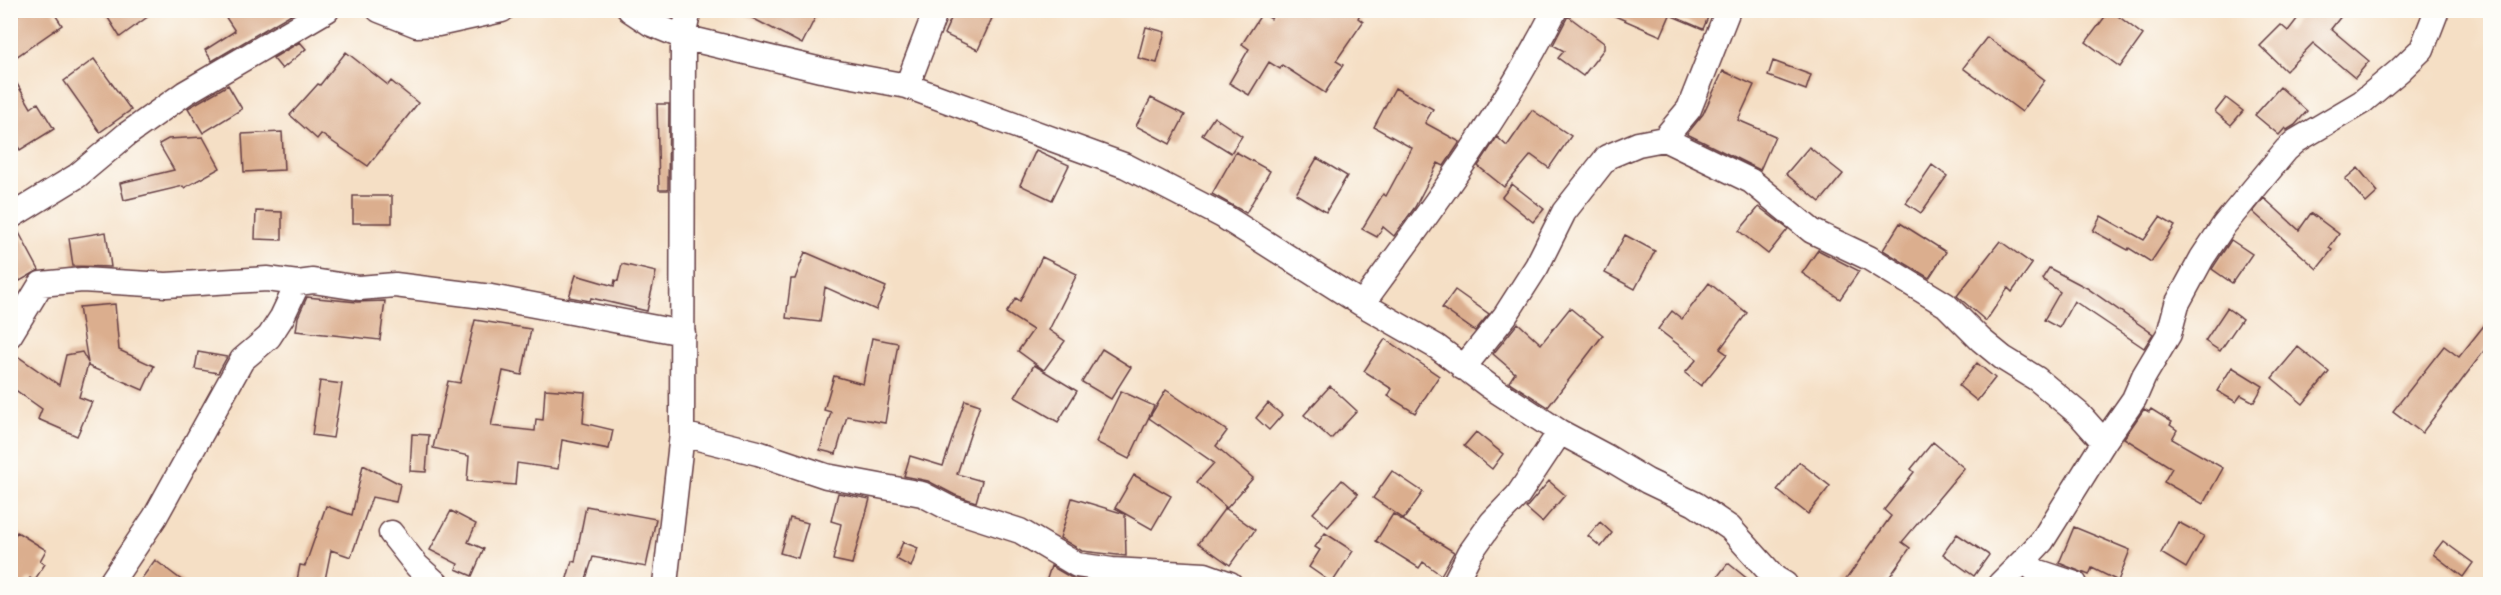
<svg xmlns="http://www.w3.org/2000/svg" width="2501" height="595" font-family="Mynerve,sans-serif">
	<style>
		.building { fill: #dbae8e }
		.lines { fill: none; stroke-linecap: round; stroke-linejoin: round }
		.street-casing { stroke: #643c42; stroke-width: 27 }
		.street { stroke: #fff; stroke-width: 24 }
	</style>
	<rect width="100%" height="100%" fill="#fdfcf7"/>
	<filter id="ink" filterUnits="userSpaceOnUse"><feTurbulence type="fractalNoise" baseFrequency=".0167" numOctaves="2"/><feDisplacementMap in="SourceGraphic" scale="12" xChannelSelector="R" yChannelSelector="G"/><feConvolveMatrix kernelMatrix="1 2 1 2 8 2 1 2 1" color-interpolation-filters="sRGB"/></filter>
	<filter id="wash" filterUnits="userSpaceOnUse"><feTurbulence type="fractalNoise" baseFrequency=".008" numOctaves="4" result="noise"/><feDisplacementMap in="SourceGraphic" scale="24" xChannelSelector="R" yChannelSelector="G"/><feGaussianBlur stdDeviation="1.35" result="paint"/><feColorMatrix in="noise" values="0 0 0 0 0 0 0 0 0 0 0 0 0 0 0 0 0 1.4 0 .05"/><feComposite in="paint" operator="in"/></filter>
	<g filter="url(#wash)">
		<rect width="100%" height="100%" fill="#f5dfc5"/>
		<g id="blocks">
			<!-- building -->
			<path class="building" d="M24 10H52L62 25 10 61V20Z
				M103 10H157L120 37Z
				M221 10H298L212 61 205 50 235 31Z
				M737 10H819L802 44Z
				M955 10H975L992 18 978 50 944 34Z
				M1276 10H1362L1358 18 1363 22 1336 61 1343 65 1325 93 1282 65 1280 69 1269 62 1249 95 1229 83 1249 49 1242 44 1262 13 1271 19Z
				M1601 10H1711L1703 29 1670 15 1661 36Z
				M2110 10 2143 35 2120 67 2086 42Z
				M2304 10H2346L2331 29 2369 61 2355 78 2313 43 2286 71 2260 46 2281 25 2288 31Z
				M1568 16 1604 43V49L1583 76 1558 58 1564 51 1553 45Z
				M1146 27 1165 32 1157 63 1138 58Z
				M1987 37 2045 80 2022 112 1963 68Z
				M300 42 306 49 282 69 273 58Z
				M346 52 388 85 391 81 418 103 368 166 321 134 317 139 290 115 318 84 320 85Z
				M94 59 131 110 100 132 64 81Z
				M1773 61 1811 75 1806 90 1768 76Z
				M1723 71 1754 85 1738 120 1775 136 1760 170 1687 134 1703 114Z
				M10 72 31 108 38 103 54 129 20 150 10 134Z
				M228 85 242 109 203 133 188 108Z
				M2280 87 2307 111 2295 125 2287 130 2285 128 2279 135 2255 115Z
				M1395 88 1433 109 1425 123 1460 142 1444 166 1438 163 1415 207 1394 236 1383 227 1377 237 1362 229 1383 194 1386 196 1412 148 1374 127Z
				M1151 98 1185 115 1170 144 1136 126Z
				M2226 98 2243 111 2231 125 2215 112Z
				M657 104H669L668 190H659Z
				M1532 110 1571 136 1549 168 1531 155 1504 187 1478 166 1497 137 1507 146Z
				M1214 117 1242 136 1231 153 1202 135Z
				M282 132 284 170 244 172 242 134Z
				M203 137 220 168 184 188 183 186 124 200 120 183 174 170 159 144 168 139Z
				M1809 147 1843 174 1820 202 1786 174Z
				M1036 150 1069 165 1052 200 1020 185Z
				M1236 152 1270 171 1246 213 1212 194Z
				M1317 158 1347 176 1326 212 1296 194Z
				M1932 165 1947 176 1921 213 1906 203Z
				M2358 168 2378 192 2366 203 2345 179Z
				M1512 184 1544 209 1533 222 1502 197Z
				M353 196H392V223H353Z
				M2264 198 2299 230 2311 213 2339 234 2329 248 2332 250 2317 269 2253 212Z
				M1759 207 1788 229 1768 254 1739 231Z
				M256 211 282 212V240L255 239Z
				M2101 216 2144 240 2160 217 2175 226 2151 262 2129 248 2128 250 2093 231Z
				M1900 223 1946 252 1929 278 1883 250Z
				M17 229 39 270 20 281 10 263V231Z
				M106 232 111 267 73 266 69 238Z
				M1625 235 1655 251 1635 289 1605 273Z
				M2231 240 2252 254 2232 283 2212 269Z
				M2000 241 2032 264 2012 292 2008 288 1986 321 1957 296Z
				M1818 250 1859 271 1840 299 1802 273Z
				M805 252 886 287 876 310 825 287 820 322 786 318 791 279H795Z
				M1042 257 1077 274 1049 330 1065 341 1044 370 1018 351 1033 330 1006 313 1016 298 1020 301Z
				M622 264 656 272 647 311 591 298 590 301 569 297 576 275 614 286 615 280 618 281Z
				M2049 268 2087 288 2153 334 2144 348 2074 301 2059 328 2044 320 2060 292 2042 279Z
				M1709 283 1747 313 1720 349 1727 354 1701 386 1685 373 1697 359 1658 329 1672 311 1682 319Z
				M1455 290 1489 314 1475 331 1442 308Z
				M307 297 357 302 385 301 380 340 296 331 298 317Z
				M115 304 119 350 154 366 143 390 88 366V364L79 397 92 402 77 436 38 419 42 409 10 386V351L59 385 66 355 82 352 88 363 79 307Z
				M1570 308 1603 335 1548 407 1509 382 1515 373 1493 354 1518 323 1541 344Z
				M2227 308 2242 319 2220 351 2205 341Z
				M2490 318V343L2422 433 2393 411 2444 346 2459 357Z
				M475 320 531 329 522 375 503 371 491 426 535 431 536 419 543 420 545 389 585 392 583 423 613 430 609 449 562 440 558 469 517 463 515 485 467 481 469 456 433 448 448 381 460 383Z
				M872 338 898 343 885 423 847 416 836 454 820 450 831 412 824 410 834 376 863 384Z
				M1385 339 1439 376 1415 413 1388 396 1392 389 1364 371Z
				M2298 347 2329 372 2303 404 2272 378Z
				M1102 349 1131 367 1111 399 1082 382Z
				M198 352 227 357 218 373 195 369Z
				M1977 363 1995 378 1977 401 1959 386Z
				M1034 365 1077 391 1058 422 1015 397Z
				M2232 367 2263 386 2254 402 2241 395 2236 402 2217 391Z
				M320 381 342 384 333 438 312 435Z
				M1330 386 1357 411 1331 439 1304 415Z
				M1166 390 1227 431 1216 446 1253 478 1227 508 1197 482 1214 463 1149 418Z
				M1121 391 1154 406 1129 459 1096 442Z
				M965 400 980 405 957 474 982 481 976 502 955 495 928 481 904 476 910 456 943 466Z
				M1268 403 1282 415 1269 430 1256 418Z
				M2144 409 2149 412 2151 409 2172 422 2170 425 2177 430 2172 439 2223 468 2203 504 2164 482 2172 468 2124 438Z
				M1476 432 1503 454 1492 469 1464 446Z
				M412 434 429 435 426 472 410 471Z
				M1933 442 1964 468 1902 542 1910 548 1884 585H1842L1891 516 1884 510 1914 472 1911 469Z
				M1799 462 1830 486 1808 514 1777 490Z
				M363 465 400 484 396 502 372 497 351 557 331 550 324 585H296L300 565 305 566 326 506 352 515Z
				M1392 471 1423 492 1404 519 1373 498Z
				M1134 475 1171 496 1152 529 1115 508Z
				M1342 480 1358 494 1328 527 1313 513Z
				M1549 481 1565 495 1542 522 1526 508Z
				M838 493 870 499 852 564 833 560 841 524 831 521Z
				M1072 498 1125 514 1126 556 1082 551 1060 538Z
				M586 506 656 519 646 567 593 557 584 585H565L572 561 575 562Z
				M1225 508 1255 530 1230 565 1199 543Z
				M451 511 476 524 468 542 484 549 472 576 456 569 458 564 430 550Z
				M1393 514 1454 552 1441 575 1423 562 1419 568 1376 541Z
				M790 518 808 523 798 558 780 553Z
				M1600 522 1612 533 1601 547 1588 536Z
				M2178 522 2204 536 2186 568 2161 553Z
				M2074 527 2130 550 2118 581 2092 568 2089 575 2059 563Z
				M17 532 46 550 40 561 45 564 34 581 30 578 25 585H19L10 579V542Z
				M1325 533 1353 551 1332 583 1309 567 1320 550 1315 547Z
				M1957 534 1989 555 1974 576 1943 554Z
				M2443 541 2473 563 2463 577 2433 554Z
				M903 542 918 548 911 567 896 559Z
				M155 560 188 585H137Z
				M1728 563 1755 585H1711Z
				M1051 566 1070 577 1089 581 1088 585H1045Z"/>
		</g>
	</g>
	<g filter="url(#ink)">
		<use href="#blocks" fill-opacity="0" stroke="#643c42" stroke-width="1.5"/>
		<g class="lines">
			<defs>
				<path id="street" d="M379 10 417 25 438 24 502 10
					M630 10 651 24 683 37 821 70 907 86 1126 166 1223 216 1362 304 1437 347 1489 386 1560 432 1607 457 1647 481 1695 504 1730 528 1775 578 1785 584
					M907 86 936 10
					M1664 139 1751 181 1812 231 1869 258 1946 305 1981 340 2003 358 2037 379 2079 414 2104 442
					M10 217 77 176 126 135 185 93 327 10
					M1362 304C1431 210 1502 115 1555 10
					M10 335 41 284 82 280 166 285 267 279 298 283 313 281 359 288 395 285 491 297 683 333
					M1463 368 1505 316 1537 266 1564 212 1607 157 1638 144 1664 139 1689 109 1728 10
					M682 434 758 453 826 476 922 494 949 508 1020 531 1077 565 1112 570 1205 575 1230 584
					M391 533 417 566 437 584
					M2024 560 2042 541 2104 442 2134 399 2144 376 2169 334 2177 304 2202 258 2224 225 2286 150 2296 141 2362 102 2399 71 2422 49 2437 10
					M110 584 155 517 242 360 269 337 282 317 298 283
					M665 584 682 434 683 37 689 10
					M1454 584 1470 553 1492 522 1518 495 1560 432
					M2000 584 2024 560 2036 571 2075 584"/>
			</defs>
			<!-- street casing -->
			<use href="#street" class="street-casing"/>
			<!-- street -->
			<use href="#street" class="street"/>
		</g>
	</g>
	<!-- margin -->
	<rect width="2501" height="595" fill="none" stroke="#fdfcf7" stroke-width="36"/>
</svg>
